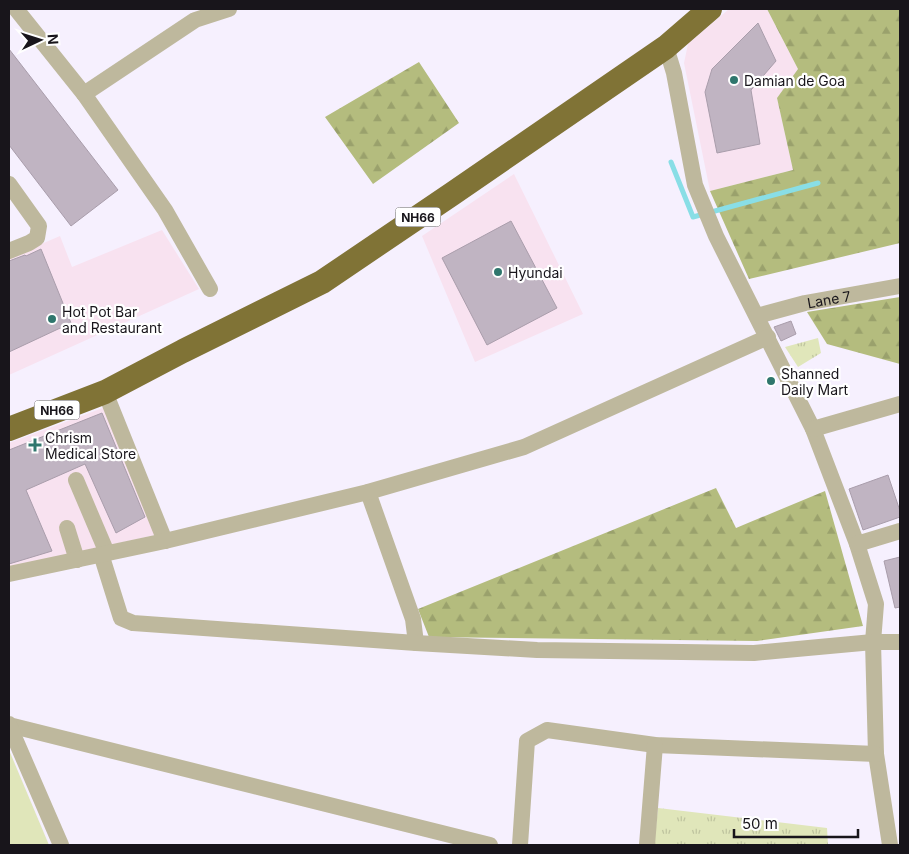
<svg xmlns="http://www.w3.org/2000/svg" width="909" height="854" font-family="Inter,sans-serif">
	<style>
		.commercial { fill: #f8e2f0 }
		.grass { fill: #e0e6ba }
		.forest { fill: url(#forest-firs) }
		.park { fill: url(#park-tufts) }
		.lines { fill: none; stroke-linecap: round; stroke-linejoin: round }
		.stream { stroke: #89dee6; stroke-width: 5 }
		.building { fill: #c0b4c2; stroke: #a99dab }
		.minor { stroke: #beb89d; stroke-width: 16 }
		.highway { stroke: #807336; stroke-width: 24 }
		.poi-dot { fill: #2f766d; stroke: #fff; stroke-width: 2 }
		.labels { text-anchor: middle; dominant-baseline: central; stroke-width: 4.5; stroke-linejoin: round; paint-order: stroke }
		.shield { fill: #fff; stroke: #5d5b5f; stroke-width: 1 }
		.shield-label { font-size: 12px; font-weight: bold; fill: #18151b }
		.poi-label { font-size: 14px; fill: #18151b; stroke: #fff; text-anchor: start }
		.street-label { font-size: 14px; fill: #18151b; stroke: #fff }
	</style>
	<defs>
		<pattern id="forest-firs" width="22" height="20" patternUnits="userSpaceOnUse" patternTransform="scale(1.25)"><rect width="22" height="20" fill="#b4bc7e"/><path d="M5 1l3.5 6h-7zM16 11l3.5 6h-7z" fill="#9aa16c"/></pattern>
		<pattern id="park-tufts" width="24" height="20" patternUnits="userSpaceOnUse" patternTransform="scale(1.25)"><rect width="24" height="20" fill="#e0e6ba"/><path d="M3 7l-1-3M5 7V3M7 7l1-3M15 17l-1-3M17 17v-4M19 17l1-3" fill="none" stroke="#bfc49f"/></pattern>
	</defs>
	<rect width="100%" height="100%" fill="#f6f0fe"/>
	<!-- commercial -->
	<path class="commercial" d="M729 9H767L798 69 777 98 793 170 710 191 684 63 688 44Z
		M514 174 583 314 475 362 422 236Z
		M162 230 199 289 9 375V258L60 236 72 267Z
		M116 403 169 532 9 567V443Z"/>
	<!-- grass -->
	<path class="grass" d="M9 750 49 845H9Z"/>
	<!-- forest -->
	<path class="forest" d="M767 9H900V243L749 279 710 191 793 170 777 98 798 69Z
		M419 62 459 123 373 184 325 117Z
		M900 297V364L827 344 807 312Z
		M716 488 736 528 825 491 863 626 757 641 429 637 418 609Z"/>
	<!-- park -->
	<path class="park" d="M818 338 821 353 798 367 785 347Z
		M658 808 827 828 828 845H654Z"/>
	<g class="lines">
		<!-- stream -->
		<path class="stream" d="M671 162 693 217 818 183"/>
	</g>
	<!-- building -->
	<path class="building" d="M758 23 776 61 751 90 760 144 717 153 705 92 712 69Z
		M9 49 118 190 71 226 9 145Z
		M511 221 557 308 487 345 442 258Z
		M41 249 71 323 9 352V261L25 255 26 256Z
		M791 321 796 334 781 341 774 327Z
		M102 413 145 517 116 533 85 464 26 490 52 551 9 564V450Z
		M888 475 900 511V517L863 530 849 489Z
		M900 557V607L895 608 884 561Z"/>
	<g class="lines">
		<!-- minor -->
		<g class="minor">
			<path d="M16 9 84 94 165 210 210 289"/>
			<path d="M666 47 674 73 695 185 716 236 813 429 857 544 876 604 873 642 876 754 890 845"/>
			<path d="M84 94 195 20 229 9"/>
			<path d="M9 184 39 226 37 238 29 243 9 251"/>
			<path id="s1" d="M757 316 805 303 900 286"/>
			<path d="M105 392 165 541"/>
			<path d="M813 429 900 404"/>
			<path d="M76 480 107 553"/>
			<path d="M368 492 413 619 416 643"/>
			<path d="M67 528 77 560"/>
			<path d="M857 544 900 531"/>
			<path d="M101 554 121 618 133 623 416 643 537 650 754 653 873 642H900"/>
			<path d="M9 574 165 541 368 492 524 447 768 337"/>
			<path d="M9 724V725L490 845"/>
			<path d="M9 725 61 845"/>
			<path d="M520 845 527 741 547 730 655 745 876 754"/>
			<path d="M647 845 655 745"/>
		</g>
		<!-- highway -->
		<path class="highway" d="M9 429 105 392 183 351 322 282 452 194 666 47 710 9"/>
	</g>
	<!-- markers -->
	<g class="poi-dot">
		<circle cx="734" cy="80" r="5"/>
		<circle cx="498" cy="272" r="5"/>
		<circle cx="52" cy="319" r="5"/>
		<circle cx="771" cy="381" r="5"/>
		<path d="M32.5 437.5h5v5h5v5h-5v5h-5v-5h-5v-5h5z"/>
	</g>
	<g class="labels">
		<!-- shield labels -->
		<g class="shield">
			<rect x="395.5" y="207.5" width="45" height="19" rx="4"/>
			<rect x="34.5" y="400.5" width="45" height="19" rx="4"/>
		</g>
		<g class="shield-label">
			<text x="418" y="217">NH66</text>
			<text x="57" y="410">NH66</text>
		</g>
		<!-- poi labels -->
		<g class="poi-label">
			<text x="744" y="80">Damian de Goa</text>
			<text x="508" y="272">Hyundai</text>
			<text x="62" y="311">Hot Pot Bar<tspan x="62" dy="16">and Restaurant</tspan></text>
			<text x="781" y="373">Shanned<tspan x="781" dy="16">Daily Mart</tspan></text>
			<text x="45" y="437">Chrism<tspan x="45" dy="16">Medical Store</tspan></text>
		</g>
		<!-- street labels -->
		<g class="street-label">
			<text stroke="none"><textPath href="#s1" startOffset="74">Lane 7</textPath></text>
		</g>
	</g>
	<!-- border -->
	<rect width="909" height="854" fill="none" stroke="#18151b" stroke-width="20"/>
	<!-- north arrow -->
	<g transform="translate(40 40) rotate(86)" stroke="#ffffff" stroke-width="4" paint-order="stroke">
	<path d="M0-4L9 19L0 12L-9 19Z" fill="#18151b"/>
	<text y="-8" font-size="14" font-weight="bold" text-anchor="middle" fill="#18151b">N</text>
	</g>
	<!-- scale -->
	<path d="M734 829v8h124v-8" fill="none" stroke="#18151b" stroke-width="2.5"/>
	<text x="742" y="829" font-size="15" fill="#18151b" stroke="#ffffff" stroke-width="4" paint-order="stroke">50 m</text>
</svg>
